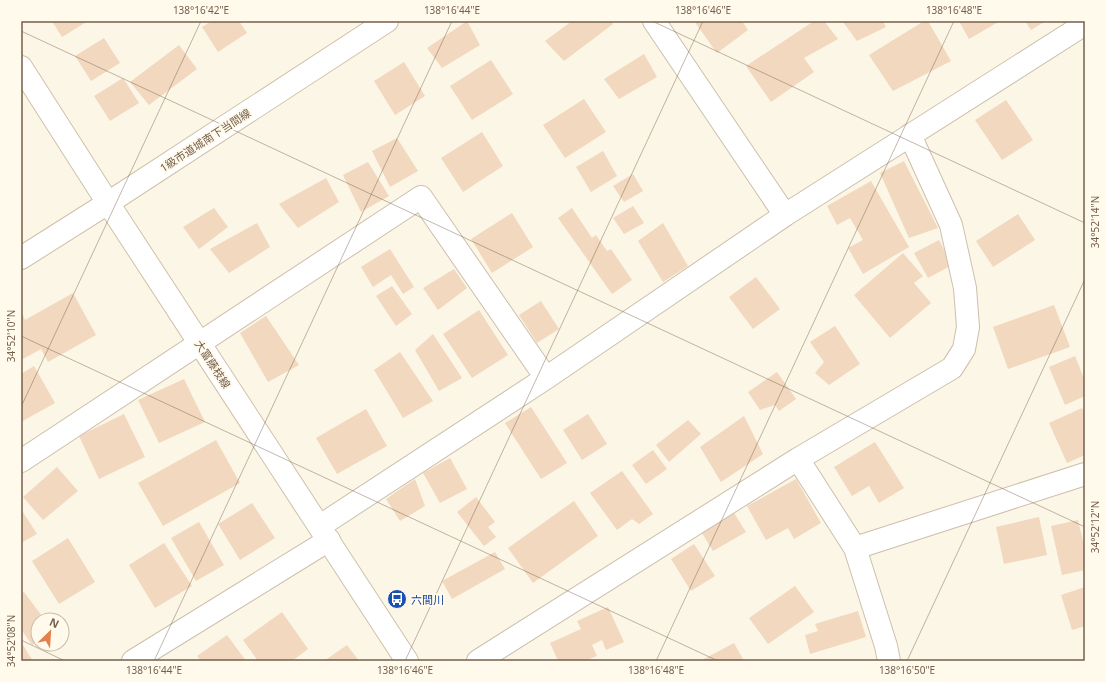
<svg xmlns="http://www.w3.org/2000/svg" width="1106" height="682" font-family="'Noto Sans','Noto Sans JP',sans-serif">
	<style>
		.building { fill: #f1d8be }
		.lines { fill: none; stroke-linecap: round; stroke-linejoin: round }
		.street-casing { stroke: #cdbfac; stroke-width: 24 }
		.secondary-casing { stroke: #d0c0a9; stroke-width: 24 }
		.street { stroke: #fff; stroke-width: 22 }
		.secondary { stroke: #fff; stroke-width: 22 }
		.ticks { fill: none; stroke: #755f4b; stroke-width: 1; stroke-opacity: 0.45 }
		.labels { text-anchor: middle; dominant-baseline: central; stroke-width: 4; stroke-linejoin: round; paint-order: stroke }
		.street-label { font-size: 11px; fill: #755f4b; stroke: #fffaec }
		.transit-label { font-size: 11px; fill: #164399; stroke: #fffaec; text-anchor: start }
		.neatline { fill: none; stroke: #755f4b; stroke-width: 1.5 }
		.ticks-label { font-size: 10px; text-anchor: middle; fill: #755f4b }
	</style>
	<rect width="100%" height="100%" fill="#fcf6e6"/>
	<!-- building -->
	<path class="building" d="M52 21H88L62 37Z
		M212 21H239L247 33 218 52 202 27Z
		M467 21 480 45 442 68 427 48Z
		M572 21H611L613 24 564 61 545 41Z
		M694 21H742L748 30 717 53Z
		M814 21H824L838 39 804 58 814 72 771 102 746 66Z
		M845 21H883L886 27 857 41 843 22Z
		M924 21H928L951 61 893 91 869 55Z
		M959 21H1000L969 39Z
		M1025 21H1046L1031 30Z
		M104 38 120 63 91 81 75 56Z
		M179 45 197 69 149 105 130 82Z
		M644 54 657 77 619 99 604 79Z
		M491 60 513 94 472 120 450 86Z
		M404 62 425 96 395 115 374 81Z
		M123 78 139 103 110 121 94 96Z
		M584 99 606 132 565 158 543 125Z
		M1006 100 1033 140 1002 160 975 120Z
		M482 132 503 166 463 192 441 158Z
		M397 138 418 171 390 187 372 151Z
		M603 151 617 176 591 192 576 167Z
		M904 161 938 228 909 238 880 173Z
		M368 162 389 196 361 212 343 175Z
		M633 174 643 191 624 202 613 186Z
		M326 178 339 202 298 228 279 204Z
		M871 181 909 247 863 274 848 248 863 240 850 218 837 225 827 206Z
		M633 206 644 223 624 234 613 218Z
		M214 208 228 227 199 249 183 227Z
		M572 208 592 238 596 235 607 251 611 249 632 280 612 294 558 218Z
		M512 213 533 247 492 273 471 239Z
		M1018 214 1035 240 993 267 976 241Z
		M257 223 270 247 229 273 210 249Z
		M663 223 688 266 663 282 638 241Z
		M939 240 952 265 928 278 914 253Z
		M390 249 414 287 403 294 391 275 373 287 361 267Z
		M903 253 923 276 914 283 931 303 890 338 854 295Z
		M454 269 467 288 438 310 423 288Z
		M756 277 780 309 753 329 729 297Z
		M392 286 412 314 396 326 376 296Z
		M73 293 96 335 48 362 41 349 21 360V311L25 320Z
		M541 301 559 329 537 343 519 315Z
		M1054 305 1070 347 1008 369 993 327Z
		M479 310 508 355 472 378 443 334Z
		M266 316 299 365 268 382 240 333Z
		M835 326 860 364 829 385 815 373 824 362 810 342Z
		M433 334 462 378 439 391 415 350Z
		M400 352 433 401 403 418 374 370Z
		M1075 356 1085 381V396L1065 405 1049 367Z
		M34 366 55 403 21 422V374Z
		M777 372 796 399 779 411 775 405 760 410 748 392Z
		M184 379 205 422 159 443 138 400Z
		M531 407 567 463 541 479 505 423Z
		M1082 408 1085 414V455L1067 463 1049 423Z
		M366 409 387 446 337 474 316 438Z
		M124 414 145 457 99 479 79 436Z
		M588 414 607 444 582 460 563 430Z
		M744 416 763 454 721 482 700 447Z
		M688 420 701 434 669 462 656 445Z
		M216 440 240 483 163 526 138 483Z
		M875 442 904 488 879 503 869 486 852 496 834 467Z
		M653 450 667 469 646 484 632 465Z
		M450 458 467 489 440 503 423 473Z
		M57 467 78 491 43 520 23 497Z
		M622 471 653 514 639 524 632 519 617 530 590 493Z
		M415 479 425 506 400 521 386 499Z
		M796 479 821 523 794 539 788 528 766 540 747 506Z
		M476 497 495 522 488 527 496 537 484 546 457 512Z
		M574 501 598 536 533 583 508 548Z
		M252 503 275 538 240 560 218 524Z
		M21 509 37 534 21 543Z
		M734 513 746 532 713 551 702 533Z
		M1039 517 1047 555 1004 564 996 527Z
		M1078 520 1085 549V570L1062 575 1051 526Z
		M199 522 224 565 196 581 171 538Z
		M68 538 95 582 59 604 32 561Z
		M164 543 192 586 155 608 129 565Z
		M694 544 715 576 691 591 671 559Z
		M495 552 505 569 452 599 442 581Z
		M795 586 814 612 768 644 749 618Z
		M1085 587V626L1072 630 1061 595Z
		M24 592 45 620H38V641L32 645 21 629V594Z
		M608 607 624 642 606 650 602 640 592 645 597 656 584 661H558L550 643 581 629 577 621Z
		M858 611 866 637 810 654 805 635 818 631 815 624Z
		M282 612 308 649 292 661H258L243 640Z
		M227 635 246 661H201L197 656Z
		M21 642 33 661H21Z
		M734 643 744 661H700Z
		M347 645 359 661H324Z"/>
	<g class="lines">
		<defs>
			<path id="street" d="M654 21 785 215
				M798 459 855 548 886 646 889 661
				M21 461 421 197 546 378
				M320 526 546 378 785 215 1085 24
				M855 548 1085 474
				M133 661 329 540
				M478 661 798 459 952 368 964 349 968 327 965 288 951 225 910 135"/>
			<path id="secondary" d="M21 67 108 203 407 661
				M21 258 108 203 387 21"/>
		</defs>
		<!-- street casing -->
		<use href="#street" class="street-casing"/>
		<!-- secondary casing -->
		<use href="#secondary" class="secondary-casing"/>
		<!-- street -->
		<use href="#street" class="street"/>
		<!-- secondary -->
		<use href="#secondary" class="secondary"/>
	</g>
	<!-- ticks -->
	<path class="ticks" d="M652 21 1085 223M21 31 1085 527M21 336 718 661M21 407 201 21M21 640 65 661M154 661 452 21M405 661 703 21M656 661 954 21M907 661 1085 279"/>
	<!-- icons -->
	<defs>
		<symbol id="bus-disc" viewBox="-11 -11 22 22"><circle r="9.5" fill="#1a4fb4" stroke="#fffaec"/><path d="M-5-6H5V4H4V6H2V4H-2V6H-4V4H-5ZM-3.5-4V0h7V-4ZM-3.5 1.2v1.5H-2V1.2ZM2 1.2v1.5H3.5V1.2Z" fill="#fff"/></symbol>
	</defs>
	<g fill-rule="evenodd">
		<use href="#bus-disc" x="386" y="588" width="22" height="22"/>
	</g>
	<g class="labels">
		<!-- street labels -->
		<g class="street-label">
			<text transform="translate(205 140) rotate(-33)">1級市道城南下当間線</text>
			<text transform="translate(213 364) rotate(57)">大富藤枝線</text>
		</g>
		<!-- transit labels -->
		<g class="transit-label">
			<text x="411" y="599">六間川</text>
		</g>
	</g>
	<!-- border -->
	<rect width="1106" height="682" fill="none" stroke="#fffaec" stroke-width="44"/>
	<!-- north arrow -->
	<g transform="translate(50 632) rotate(25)"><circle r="19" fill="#fffaec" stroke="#c8bcac"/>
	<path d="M0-3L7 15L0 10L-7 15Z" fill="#e3814d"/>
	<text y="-6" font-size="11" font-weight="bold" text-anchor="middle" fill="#755f4b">N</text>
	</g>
	<rect x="22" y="22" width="1062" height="638" class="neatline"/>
	<g class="ticks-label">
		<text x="201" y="14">138°16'42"E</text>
		<text x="452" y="14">138°16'44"E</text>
		<text x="703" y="14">138°16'46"E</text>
		<text x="954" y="14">138°16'48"E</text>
		<text transform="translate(1095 222) rotate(-90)" y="4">34°52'14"N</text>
		<text transform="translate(11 336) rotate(-90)" y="4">34°52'10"N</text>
		<text transform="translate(1095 527) rotate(-90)" y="4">34°52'12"N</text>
		<text transform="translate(11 641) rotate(-90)" y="4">34°52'08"N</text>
		<text x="154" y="674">138°16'44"E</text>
		<text x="405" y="674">138°16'46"E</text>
		<text x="656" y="674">138°16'48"E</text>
		<text x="907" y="674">138°16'50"E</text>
	</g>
</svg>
